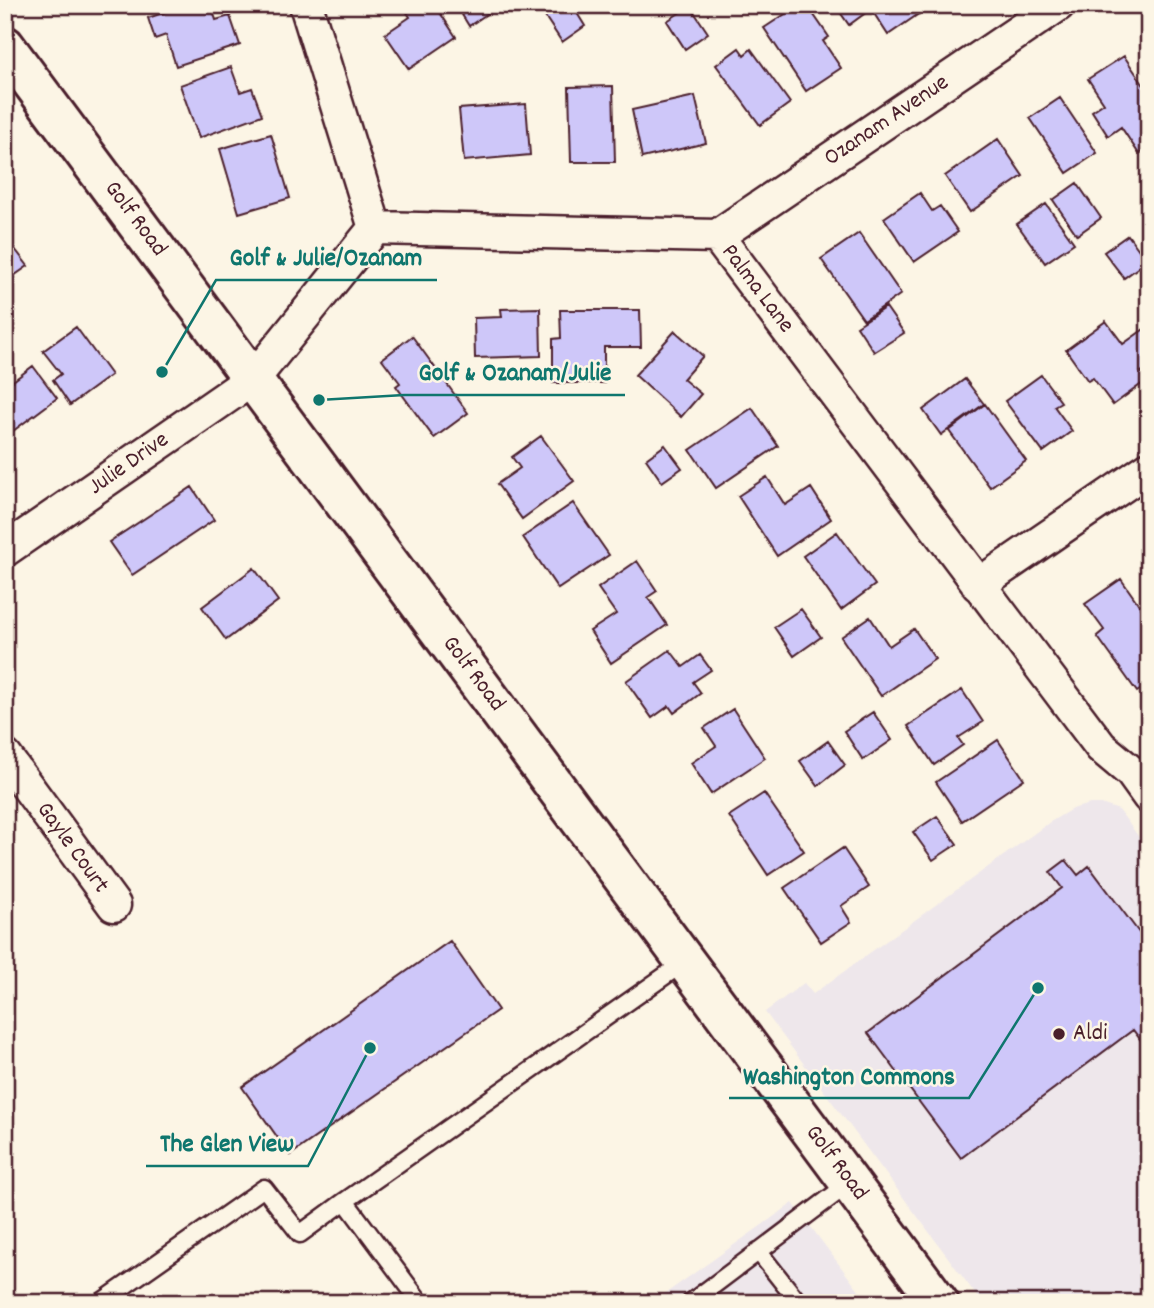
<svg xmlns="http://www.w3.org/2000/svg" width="1154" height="1308" font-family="Dekko,sans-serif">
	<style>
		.built { fill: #eee7eb }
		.building { fill: #cec7f9; stroke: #4a1f2b; stroke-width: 2 }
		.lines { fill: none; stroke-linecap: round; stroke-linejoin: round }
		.service-casing { stroke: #4a1f2b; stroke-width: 21 }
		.minor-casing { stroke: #4a1f2b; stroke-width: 37 }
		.primary-casing { stroke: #4a1f2b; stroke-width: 44 }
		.service { stroke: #fcf5e5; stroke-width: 16 }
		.minor { stroke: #fcf5e5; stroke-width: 32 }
		.primary { stroke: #fcf5e5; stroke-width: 38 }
		.poi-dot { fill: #4a1f2b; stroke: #fcf5e5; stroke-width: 2.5 }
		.labels { text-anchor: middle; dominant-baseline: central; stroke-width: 5; stroke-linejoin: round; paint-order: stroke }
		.street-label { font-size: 24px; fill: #4a1f2b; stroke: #fcf5e5 }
		.poi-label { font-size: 24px; fill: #4a1f2b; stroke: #fcf5e5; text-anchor: start }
		.leader { fill: none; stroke: #0f766e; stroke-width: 2.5 }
		.callout-dot { fill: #0f766e; stroke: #fcf5e5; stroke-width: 2.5 }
		.callout-label { font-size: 26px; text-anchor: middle; font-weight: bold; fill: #0f766e; stroke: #fcf5e5; stroke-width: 5; stroke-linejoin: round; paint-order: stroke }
	</style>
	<rect width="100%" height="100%" fill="#fcf5e5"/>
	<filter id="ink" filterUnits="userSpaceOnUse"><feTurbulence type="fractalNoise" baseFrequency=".0143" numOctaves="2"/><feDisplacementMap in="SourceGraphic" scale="14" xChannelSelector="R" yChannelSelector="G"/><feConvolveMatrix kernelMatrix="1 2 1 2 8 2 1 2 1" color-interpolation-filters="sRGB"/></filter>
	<g filter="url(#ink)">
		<!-- built -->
		<path class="built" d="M1090 804H1101L1119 810 1149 851V1303H982L765 1012 804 983 813 994 1050 822 1072 809Z
			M793 1203 868 1303H652Z"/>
		<!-- building -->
		<path class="building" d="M186 5H211L216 20 230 16 240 45 176 66 166 35 155 39 148 18Z
			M402 5H435L456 37 409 69 385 34 410 17Z
			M456 5H496L497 7 469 26Z
			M560 5H572L585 26 562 42 544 15Z
			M799 5H807L829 37 823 41 841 68 806 91 764 28Z
			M835 5H914L920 13 888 35 871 9 849 25Z
			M690 6 708 33 685 49 667 21Z
			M739 48 744 55 751 49 790 103 760 125 716 65Z
			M1124 56 1149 93V147L1139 154 1121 127 1108 136 1092 111 1104 103 1088 79Z
			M231 67 240 92 252 88 262 115 199 138 180 85Z
			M613 86 615 162H571L569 87Z
			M695 96 706 143 642 158 632 110Z
			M1060 98 1097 153 1067 173 1030 118Z
			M526 104 530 155 464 161 459 109Z
			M271 134 290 198 239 213 220 149Z
			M998 139 1023 176 970 212 945 176Z
			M1077 183 1101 218 1077 235 1053 200Z
			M920 193 932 211 940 206 958 232 914 262 884 218Z
			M1046 204 1074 243 1045 263 1017 224Z
			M859 233 901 294 864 320 821 259Z
			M1128 235 1147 261 1124 278 1104 252Z
			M5 236 28 266 5 282Z
			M886 307 904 333 874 352 857 326Z
			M540 308 541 356 475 358 474 318 502 317 501 309Z
			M560 310H640L641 347H604V383H553V339L561 338Z
			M1106 321 1123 344 1147 327 1149 329V367L1141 372 1147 380 1113 405 1093 378 1088 381 1066 350Z
			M76 327 111 375 70 405 53 380 61 374 43 351Z
			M675 331 703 356 683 379 701 394 681 417 635 375Z
			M412 336 468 413 434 438 396 386 400 383 382 359Z
			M33 366 57 398 5 437V387Z
			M1041 375 1061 402 1054 406 1072 431 1043 452 1005 401Z
			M965 379 984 404 941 435 923 410Z
			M985 404 1026 461 990 487 949 431Z
			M752 408 778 446 716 488 690 450Z
			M541 436 574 481 522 519 497 484 520 468 512 457Z
			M665 445 682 468 662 482 646 459Z
			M767 477 785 505 811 488 831 519 777 556 738 496Z
			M192 487 214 520 132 575 109 542Z
			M573 503 609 555 558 589 523 537Z
			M837 532 875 585 841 610 803 556Z
			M637 561 657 591 648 597 667 625 611 663 590 631 616 614 598 588Z
			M254 568 278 601 226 640 202 607Z
			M1121 579 1149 619V651L1146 653 1149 657V684L1137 692 1097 636 1104 630 1085 604Z
			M801 609 821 637 794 656 774 627Z
			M870 617 889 646 914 629 935 659 881 696 841 637Z
			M670 650 683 667 700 655 711 670 693 682 701 693 674 713 669 706 652 718 626 681Z
			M962 690 983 722 958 738 963 745 934 765 908 726Z
			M733 709 765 758 711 794 691 763 716 746 704 728Z
			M873 712 892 740 863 760 844 731Z
			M998 740 1024 779 962 821 936 782Z
			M828 741 845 765 818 786 800 761Z
			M764 793 804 851 768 875 729 816Z
			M937 816 957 844 933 860 913 832Z
			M843 848 869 887 841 906 851 922 821 942 784 888Z
			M1066 860 1078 875 1089 866 1149 946V1051L1133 1030 961 1158 868 1033 1062 888 1050 872Z
			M450 941 498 1010 290 1155 242 1087Z"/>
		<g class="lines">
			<defs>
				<path id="service" d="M758 1251 799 1303
					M100 1303 264 1188 300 1234 345 1201
					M421 1303 345 1201 686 961
					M690 1303 851 1182"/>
				<path id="minor" d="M306 5 375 228
					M375 228 717 236
					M717 236 1101 747 1131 772 1149 797
					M717 236 1058 5
					M5 550 254 378 375 228
					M978 585 1149 468
					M5 756 114 905"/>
				<path id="primary" d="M5 46 939 1303"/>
			</defs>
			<!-- service casing -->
			<use href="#service" class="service-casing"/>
			<!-- minor casing -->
			<use href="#minor" class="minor-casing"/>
			<!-- primary casing -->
			<use href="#primary" class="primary-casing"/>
			<!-- service -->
			<use href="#service" class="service"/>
			<!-- minor -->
			<use href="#minor" class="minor"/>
			<!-- primary -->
			<use href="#primary" class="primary"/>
		</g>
	</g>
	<!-- markers -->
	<circle class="poi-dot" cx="1059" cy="1034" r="7"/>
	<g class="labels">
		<!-- street labels -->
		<g class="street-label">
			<text transform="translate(887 121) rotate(-34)">Ozanam Avenue</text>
			<text transform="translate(135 219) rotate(53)">Golf Road</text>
			<text transform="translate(757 289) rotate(53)">Palma Lane</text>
			<text transform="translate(129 464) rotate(-35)">Julie Drive</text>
			<text transform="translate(473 674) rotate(53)">Golf Road</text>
			<text transform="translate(72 848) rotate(54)">Gayle Court</text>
			<text transform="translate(836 1163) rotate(53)">Golf Road</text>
		</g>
		<!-- poi labels -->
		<g class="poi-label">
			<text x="1073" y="1034">Aldi</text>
		</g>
	</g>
	<!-- callouts -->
	<path class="leader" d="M162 372L216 280H437M319 400L404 395H625M1038 988L969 1098H729M370 1048L308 1166H146"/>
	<g class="callout-dot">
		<circle cx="162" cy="372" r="7"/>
		<circle cx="319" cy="400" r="7"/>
		<circle cx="1038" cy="988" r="7"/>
		<circle cx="370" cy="1048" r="7"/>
	</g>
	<g class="callout-label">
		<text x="326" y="265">Golf &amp; Julie/Ozanam</text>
		<text x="515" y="380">Golf &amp; Ozanam/Julie</text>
		<text x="849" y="1084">Washington Commons</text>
		<text x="227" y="1151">The Glen View</text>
	</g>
	<!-- margin -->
	<rect width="1154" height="1308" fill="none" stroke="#fcf5e5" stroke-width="28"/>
	<rect x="14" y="14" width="1126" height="1280" fill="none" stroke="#4a1f2b" stroke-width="2.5" filter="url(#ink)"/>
</svg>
